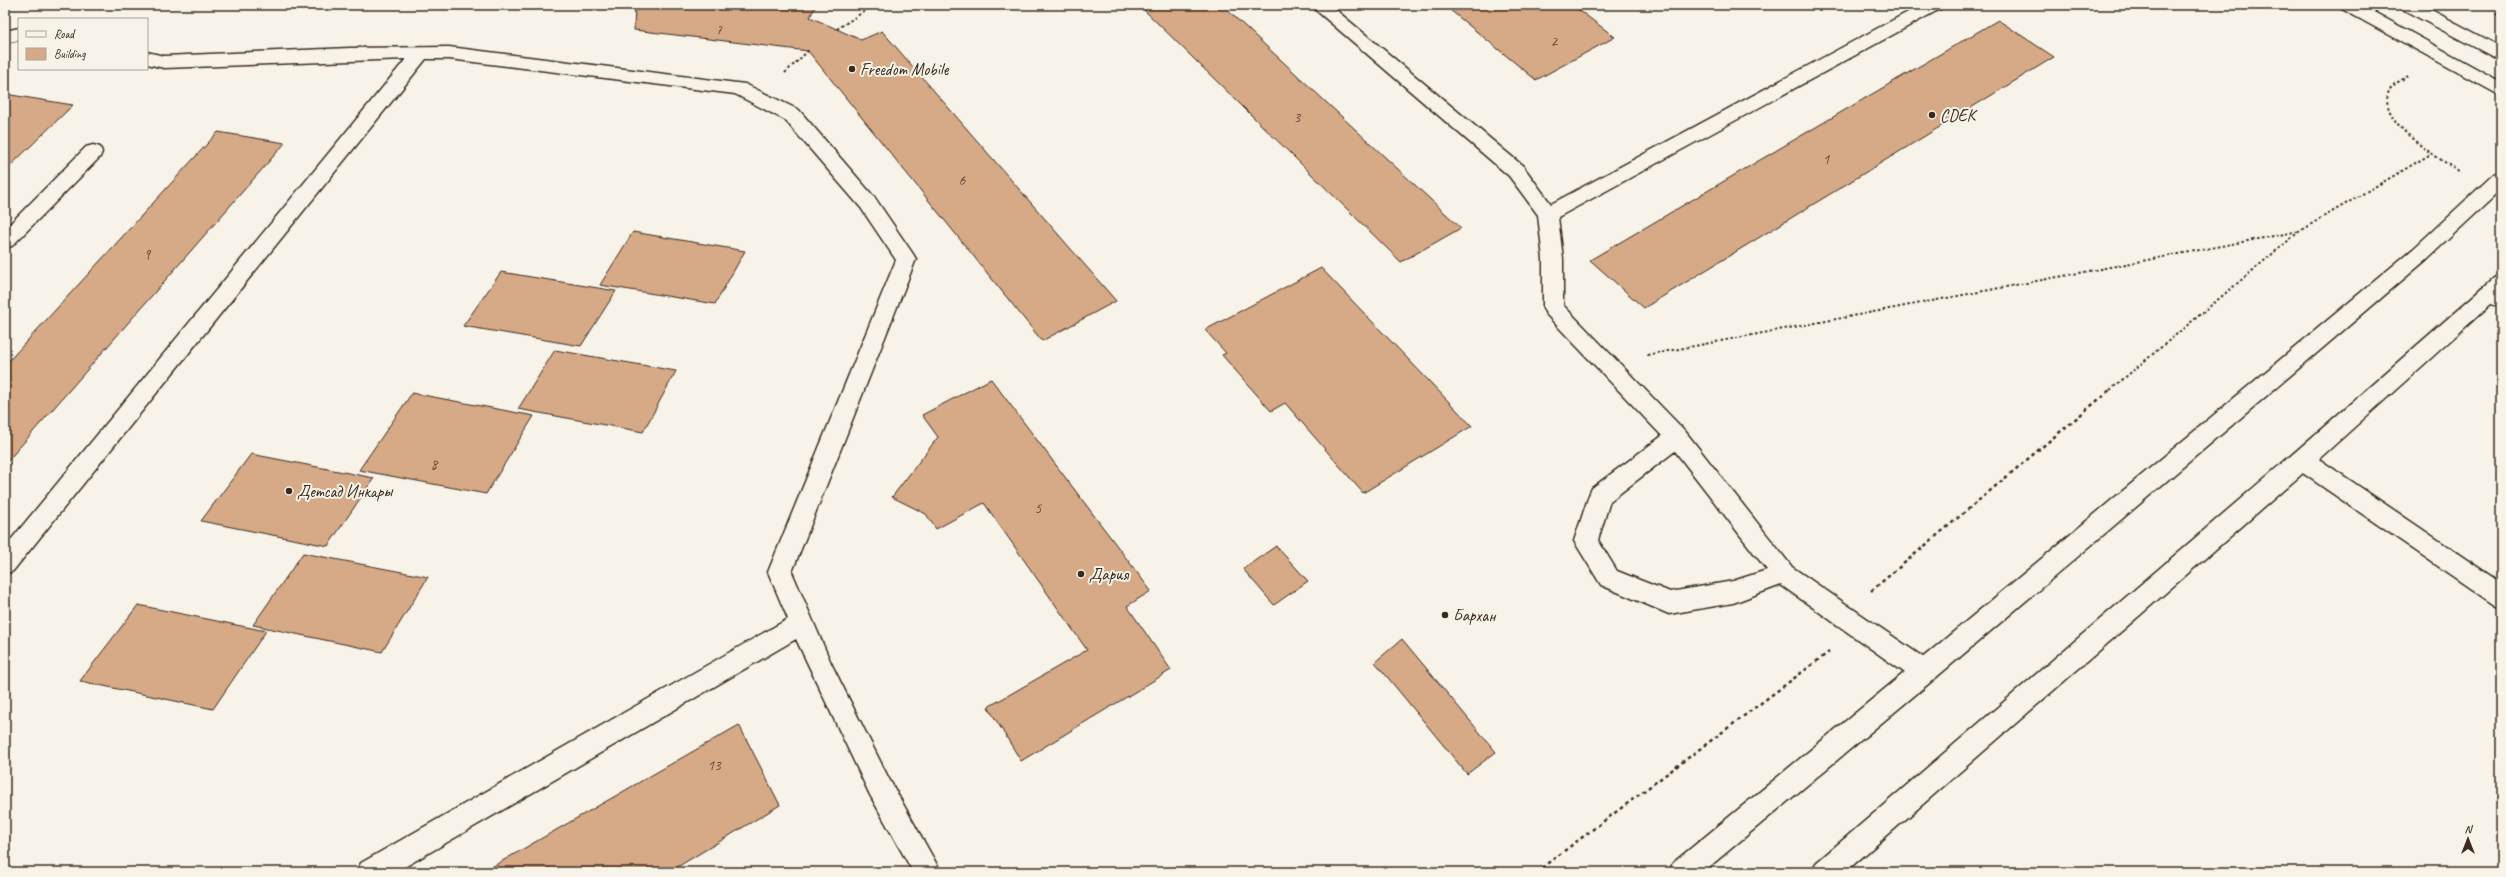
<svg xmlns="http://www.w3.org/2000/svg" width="2506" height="877" font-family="Caveat,sans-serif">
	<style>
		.building { fill: #d6a987; stroke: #3b2a1e }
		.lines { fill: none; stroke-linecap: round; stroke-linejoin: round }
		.service-casing { stroke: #3b2a1e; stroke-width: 3 }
		.secondary-casing { stroke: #3b2a1e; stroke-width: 3 }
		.path-far1 { stroke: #3b2a1e; stroke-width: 2; stroke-dasharray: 2.5 2.5; stroke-linecap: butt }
		.path { stroke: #3b2a1e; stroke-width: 2.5; stroke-dasharray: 3.5 3.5; stroke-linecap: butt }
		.service { fill: #f7f3e8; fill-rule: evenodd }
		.secondary { fill: #f7f3e8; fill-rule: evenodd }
		.poi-dot { fill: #3b2a1e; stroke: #f7f3e8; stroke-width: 1.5 }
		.labels { text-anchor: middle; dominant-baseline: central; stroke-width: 4; stroke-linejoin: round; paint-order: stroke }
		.far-number-label { font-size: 13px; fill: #624a38 }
		.number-label { font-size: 15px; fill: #624a38 }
		.poi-label { font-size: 17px; fill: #3b2a1e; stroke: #f7f3e8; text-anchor: start }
	</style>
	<rect width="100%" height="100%" fill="#f7f3e8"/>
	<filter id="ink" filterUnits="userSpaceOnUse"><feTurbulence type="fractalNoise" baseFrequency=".025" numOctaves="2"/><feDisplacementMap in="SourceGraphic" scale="8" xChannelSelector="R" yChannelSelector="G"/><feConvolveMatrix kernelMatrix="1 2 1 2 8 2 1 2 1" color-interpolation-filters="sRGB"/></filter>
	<g filter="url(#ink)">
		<!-- building -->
		<path class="building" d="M635 5H816L810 17 861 40 882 31 1116 301 1042 341 808 51 634 30Z
			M1139 5H1222L1461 228 1401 262Z
			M1444 5H1572L1615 37 1536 80Z
			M1998 20 2054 57 1644 308 1590 260Z
			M5 94 73 105 5 171Z
			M218 132 285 143 5 464V365Z
			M633 232 745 251 715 304 600 285Z
			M1321 268 1472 426 1363 493 1285 403 1271 411 1222 355 1226 353 1205 330Z
			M501 272 616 291 581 346 463 326Z
			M555 350 676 371 643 432 518 409Z
			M991 379 1151 591 1127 606 1171 670 1021 761 988 707 1087 650 984 503 936 529 926 514 892 497 938 437 922 415Z
			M412 393 534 416 486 494 359 470Z
			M251 454 374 478 328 546 201 521Z
			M1276 546 1308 581 1274 605 1243 569Z
			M303 553 428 577 382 652 253 625Z
			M138 605 266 631 213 709 80 681Z
			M1402 639 1496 752 1467 774 1375 662Z
			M739 725 780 805 669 872H483Z"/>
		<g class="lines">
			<defs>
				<path id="service" d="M1310 5H1330L1523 166 1551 204 1921 5H1943L1940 9 1558 217 1563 259V305L1685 431 1792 567 1933 664 1936 672 1933 680 1924 683 1915 680 1781 585 1733 603 1669 614 1601 585 1574 541 1589 495 1592 488 1662 436 1546 314 1543 308V259L1538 215 1509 176ZM1675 451 1767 570 1733 581 1670 592 1617 571 1598 540 1610 501Z
					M19 28V40L5 43V31Z
					M449 47 745 84 799 110 875 198 913 254 916 259 792 572 831 663 888 777 941 872H913L870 795 796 639 396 872H357L361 863 788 619 768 572 896 260 861 208 785 120 735 94 449 59H426L13 571 5 574V547L406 59 164 68 147 64V52L164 56 350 48Z
					M93 145 100 147 102 152 100 157 12 246 5 248V229L86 147Z
					M2489 286 2501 291V308L2482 300 2479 294 2482 288Z
					M2302 451 2310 453 2501 583V607L2493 604 2294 467 2291 460 2294 453Z"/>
				<path id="secondary" d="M2339 5H2361L2501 82V96L2342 9Z
					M2399 5H2422L2501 47V61L2402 9Z
					M2501 172V190L2427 259 1933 680 1703 872H1669L1673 863 1915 664 2413 249 2494 174Z
					M2501 275V295L2310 467 1845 872H1812L1816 863 2294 453 2494 278Z"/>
			</defs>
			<!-- service casing -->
			<use href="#service" class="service-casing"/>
			<!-- secondary casing -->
			<use href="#secondary" class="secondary-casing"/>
			<!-- path-far1 -->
			<path class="path-far1" d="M2496 15 2501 11
				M837 29 874 5
				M785 73 810 49
				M2408 76C2402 80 2392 84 2389 91 2376 122 2438 158 2459 171
				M1647 355 2300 231
				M2110 390 2301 230 2431 154"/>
			<!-- path -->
			<path class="path" d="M1871 591 2111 389
				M1536 872 1829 652"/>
			<!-- service -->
			<use href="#service" class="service"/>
			<!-- secondary -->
			<use href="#secondary" class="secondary"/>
		</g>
	</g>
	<!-- markers -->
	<g class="poi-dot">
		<circle cx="852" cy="69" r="4"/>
		<circle cx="1932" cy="115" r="4"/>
		<circle cx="289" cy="491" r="4"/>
		<circle cx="1081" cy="574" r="4"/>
		<circle cx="1445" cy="615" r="4"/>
	</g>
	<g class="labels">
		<!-- far-number labels -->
		<g class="far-number-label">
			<text x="719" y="30">7</text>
		</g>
		<!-- number labels -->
		<g class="number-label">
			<text x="1554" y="41">2</text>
			<text x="1297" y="117">3</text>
			<text x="1826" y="159">1</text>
			<text x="962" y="180">6</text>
			<text x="147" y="254">9</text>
			<text x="434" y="464">8</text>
			<text x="1038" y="508">5</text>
			<text x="714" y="765">13</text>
		</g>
		<!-- poi labels -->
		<g class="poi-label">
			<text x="860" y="69">Freedom Mobile</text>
			<text x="1940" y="115">CDEK</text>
			<text x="297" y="491">Детсад Инкары</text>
			<text x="1089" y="574">Дария</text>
			<text x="1453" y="615">Бархан</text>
		</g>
	</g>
	<!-- margin -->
	<rect width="2506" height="877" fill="none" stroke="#f7f3e8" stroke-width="20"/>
	<rect x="10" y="10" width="2486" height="857" fill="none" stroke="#3b2a1e" stroke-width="1.5" filter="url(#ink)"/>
	<!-- legend -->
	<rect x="18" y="18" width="130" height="52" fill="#f7f3e8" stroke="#aca397"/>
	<rect x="26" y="31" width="20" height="6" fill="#f7f3e8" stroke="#aca397"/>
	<text x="54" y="38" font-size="12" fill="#3b2a1e">Road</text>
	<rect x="26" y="48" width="20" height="12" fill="#d6a987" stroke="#aca397"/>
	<text x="54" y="58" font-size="12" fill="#3b2a1e">Building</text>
	<!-- north arrow -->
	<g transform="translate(2468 839)" stroke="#f7f3e8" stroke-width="3" paint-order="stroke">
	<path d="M0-3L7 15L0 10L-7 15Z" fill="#3b2a1e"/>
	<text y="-6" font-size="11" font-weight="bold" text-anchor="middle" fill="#3b2a1e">N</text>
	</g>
</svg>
